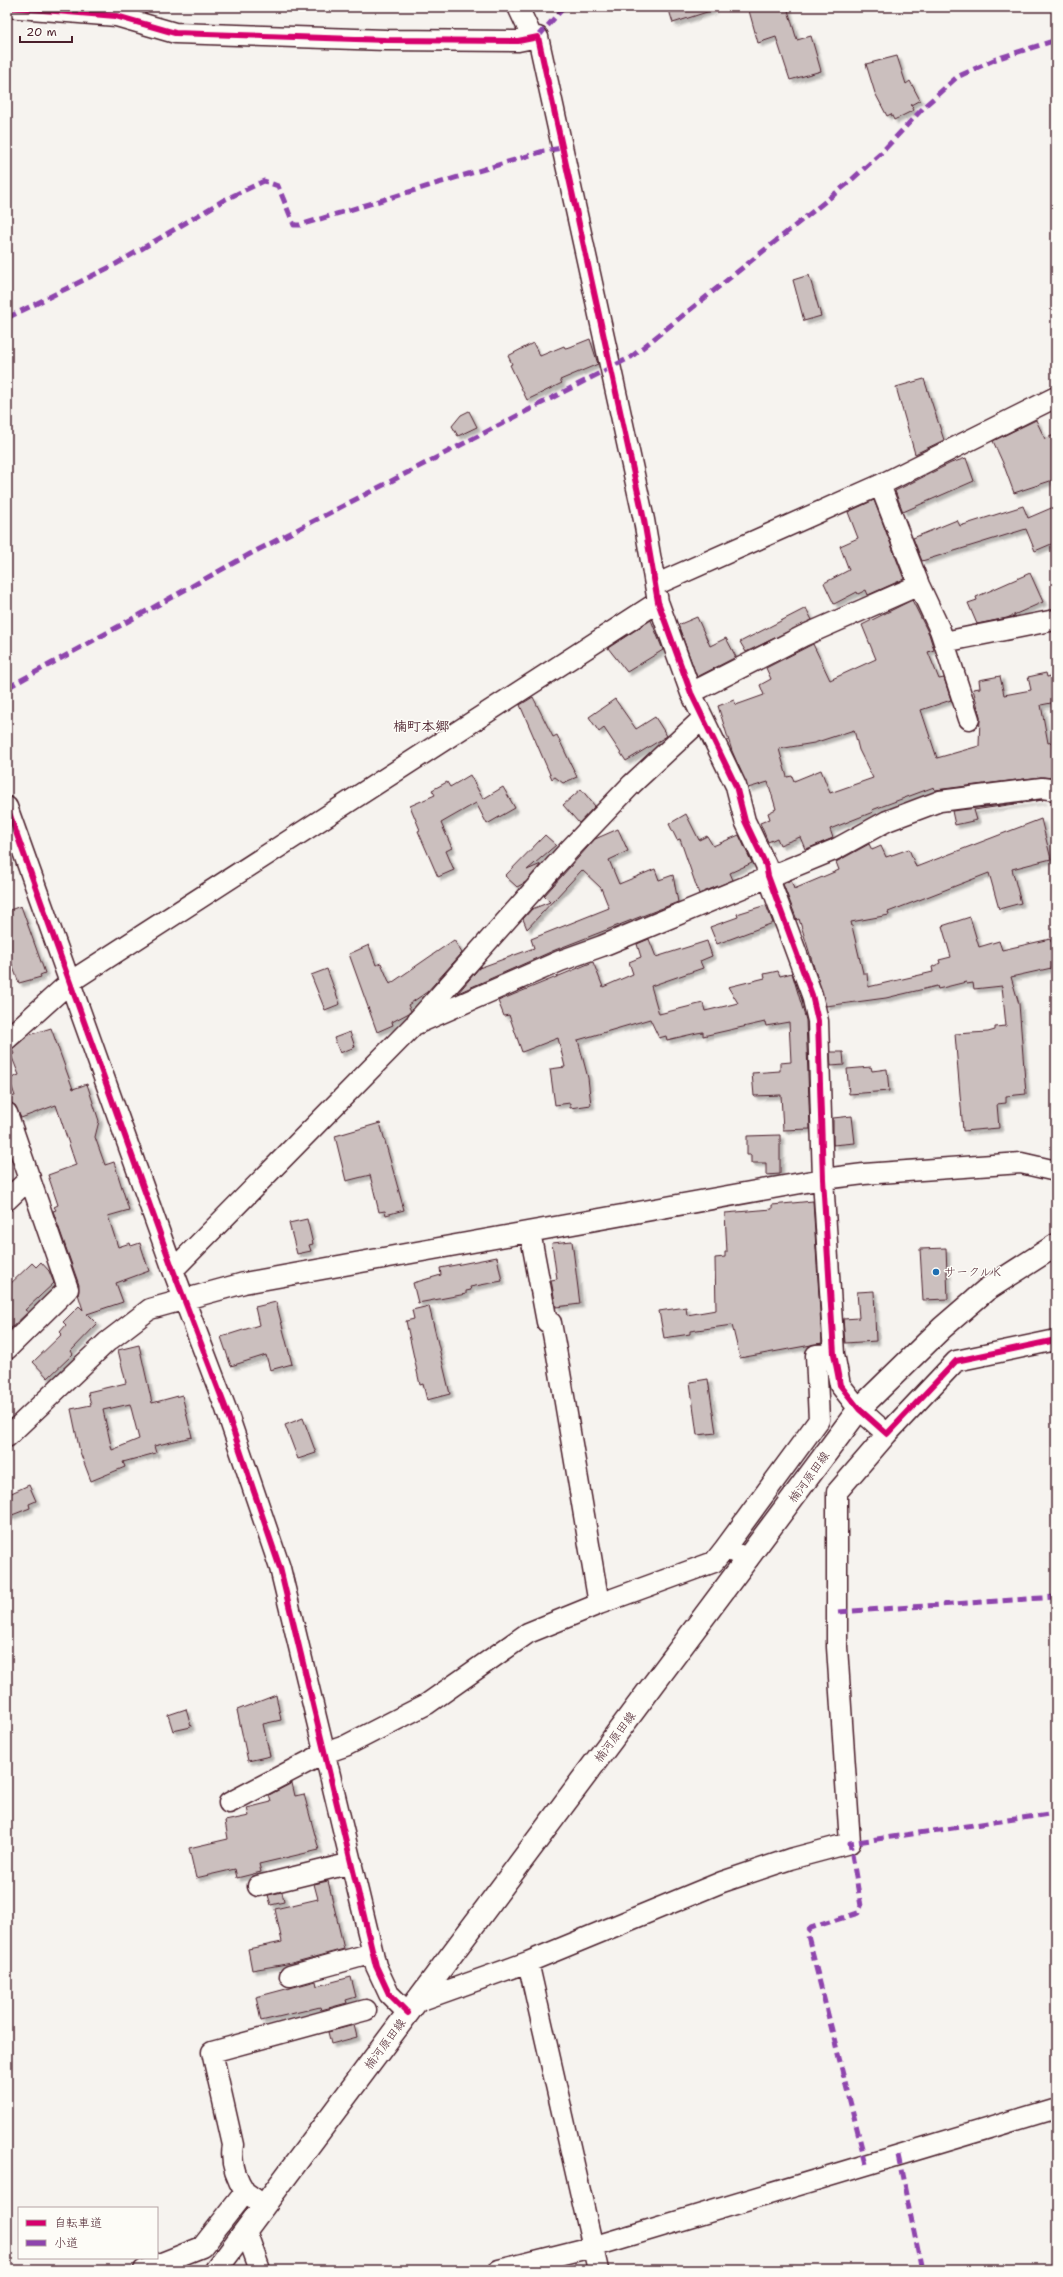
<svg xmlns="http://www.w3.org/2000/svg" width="1063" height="2277" font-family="'Shantell Sans','Klee One',sans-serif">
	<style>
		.building { fill: #cbbfbe; stroke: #4a1f2b; fill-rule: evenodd; filter: url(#shadow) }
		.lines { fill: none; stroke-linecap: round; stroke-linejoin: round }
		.minor-casing { stroke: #4a1f2b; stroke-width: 23 }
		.major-casing { stroke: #4a1f2b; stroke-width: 25 }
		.minor { stroke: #fdfcf7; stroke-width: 20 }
		.major { stroke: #fdfcf7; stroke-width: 22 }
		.quiet { stroke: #8e44ad; stroke-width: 5; stroke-dasharray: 10 5; stroke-linecap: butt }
		.cycleway-casing { stroke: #fdfcf7; stroke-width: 8 }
		.cycleway { stroke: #d6006c; stroke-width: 6 }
		.poi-dot { fill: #1f6fb2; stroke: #fdfcf7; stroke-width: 1.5 }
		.labels { text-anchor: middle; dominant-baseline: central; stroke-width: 3; stroke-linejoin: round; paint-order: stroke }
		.poi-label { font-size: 12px; fill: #4a1f2b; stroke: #fdfcf7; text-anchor: start }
		.street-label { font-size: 12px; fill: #4a1f2b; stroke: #fdfcf7 }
		.quarter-label { font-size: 14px; font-weight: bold; fill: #4a1f2b; stroke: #fdfcf7 }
	</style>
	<defs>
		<filter id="shadow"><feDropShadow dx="3.5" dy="3.5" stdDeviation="1" flood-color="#0004"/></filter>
	</defs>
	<rect width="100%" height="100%" fill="#f6f3ef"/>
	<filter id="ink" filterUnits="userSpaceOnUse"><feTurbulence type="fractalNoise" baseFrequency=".025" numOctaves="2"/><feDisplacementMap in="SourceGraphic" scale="8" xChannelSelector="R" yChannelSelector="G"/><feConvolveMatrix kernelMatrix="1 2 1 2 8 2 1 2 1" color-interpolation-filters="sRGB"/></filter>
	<g filter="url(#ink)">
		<!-- building -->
		<path class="building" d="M668 7H713V10L673 23Z
			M748 7H787L797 40 811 36 821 71 790 80 776 37 758 43Z
			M897 56 906 84 910 81 920 100 911 105 914 110 894 120 891 114 887 116 875 93 866 64Z
			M809 275 821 316 804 321 793 280Z
			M590 339 598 364 560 380 562 383 527 400 510 365 512 364 508 356 533 343 540 356 564 346 565 348 570 347Z
			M924 379 944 440 915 454 896 387Z
			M469 411 477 427 458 436 452 426 461 415Z
			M1036 420 1045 439 1056 434V479L1014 493 1003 463 993 441Z
			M966 458 974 481 903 512 895 491 951 463Z
			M874 500 904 579 868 595 866 590 858 594 857 592 834 604 824 583 849 570 840 546 858 538 848 512Z
			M1023 506 1028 518 1056 506V542L1035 551 1026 529 922 561 913 538 957 520 960 526Z
			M1030 573 1043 602 1007 618 977 624 968 603 977 600 976 597Z
			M912 600 929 634 934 650 928 652 939 679 944 678 951 700 921 710 937 758 979 746 980 716 973 689 980 688 979 680 1000 676 1004 695 1031 690 1028 677 1046 673 1047 677 1056 675V702L1041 705 1048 743 1056 741V778L1041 777 935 790 934 787 872 810 873 812 830 829 833 838 809 848 805 849 800 837 780 845 777 838 768 842 760 823 770 819 768 813 776 809 768 782 748 788 732 751 718 706 734 700 736 705 764 695 760 685 771 679 766 668 813 644 830 680 876 659 862 625ZM854 730 859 750 873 778 830 793 821 770 794 781 792 776 787 777 779 749 814 743Z
			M806 608 812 620 746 652 740 642Z
			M697 617 710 646 726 638 736 657 697 677 678 625Z
			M651 620 663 650 627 672 608 648Z
			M533 697 553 737 557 735 577 777 563 783 555 777 552 779 520 705Z
			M615 699 636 729 655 717 667 736 626 761 604 728 599 732 589 717Z
			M470 775 483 799 503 787 515 808 487 824 476 803 441 823 452 848 446 851 454 870 438 877 418 831 420 830 410 806 435 795 432 790 447 782 450 787Z
			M581 789 595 806 579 823 563 805Z
			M1043 800 974 810 977 820 955 825 952 811Z
			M686 814 699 840 707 836 713 846 739 835 752 863 730 873 733 880 699 894 680 839 677 840 669 824Z
			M1041 819 1051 859 1012 869 1021 903 999 909 989 873 888 912 889 915 851 922 863 973H867L868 987 933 972 932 967 940 963 939 960 951 957 942 926 970 917 979 947 999 941 1002 950 1050 939 1051 942 1056 941V967L1011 977 1019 1004 1026 1094 1006 1096V1103L997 1104 999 1128 963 1131 955 1034 988 1032 995 1030V1027L1006 1026 1002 986 974 989 973 983 967 984 966 982 938 989 937 986 886 998 826 1006 799 919 797 920 783 884 791 880 794 889 839 870 836 862 869 844 872 850 881 846 886 857 909 849 916 867Z
			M618 829 628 851 609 860 619 884 655 869 659 880 673 875 678 902 555 950 458 993 479 968 534 948 531 939 609 908 601 888 582 870 527 929 523 919 532 909 550 902 544 896 595 839Z
			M545 835 556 845 527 870 541 864 526 882 517 887 505 876Z
			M766 905 773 923 717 944 710 927 738 917 737 914Z
			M21 906 45 973 40 975 41 977 19 983 7 952V911Z
			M649 939 656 957 707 941 712 956 700 961 703 968 651 986 659 1014 703 1003 705 1011 738 1003 728 987 765 978 764 974 778 971 780 976 792 973 806 1020 810 1129 783 1130 781 1095 754 1096 752 1073 780 1071V1063L791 1062 789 1022 766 1026 765 1022 703 1036V1032L697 1033 667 1040 666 1036 659 1038 650 1019 578 1040 588 1078 591 1105 570 1108V1103L555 1105 550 1069 565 1067 558 1038 522 1052 509 1015 504 1016 498 1001 593 962 603 987 633 974 629 962 641 957 637 944Z
			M454 940 462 953 427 992 408 1005 411 1011 409 1013 392 1022 393 1025 377 1032 349 954 369 945 376 965 381 963 390 984Z
			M327 969 340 1004 325 1010 311 975Z
			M51 1028 73 1089 87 1084 99 1121 95 1137 105 1165 114 1162 118 1175 129 1210 108 1216 118 1247 130 1243 131 1246 140 1243 149 1271 116 1283 123 1302 87 1314 97 1324 71 1351 73 1354 48 1378 33 1362 62 1334 60 1332 66 1325 63 1322 79 1306 83 1310 78 1294 79 1285 53 1211 56 1210 54 1207 58 1205 48 1175 76 1165 56 1105 21 1118 15 1105 7 1102V1097L15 1096 9 1079 19 1075 11 1055 14 1054 12 1049 29 1035Z
			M350 1032 355 1047 340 1053 334 1038Z
			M830 1052H843L844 1065 831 1066Z
			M871 1067 872 1071 887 1069 889 1091 849 1094 847 1069Z
			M852 1116 855 1143 833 1145V1118Z
			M380 1123 404 1210 386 1215 385 1211 379 1212 370 1175 346 1181 335 1136Z
			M780 1135V1174L766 1175V1163H751V1155H747V1136Z
			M813 1201 822 1343 740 1358 732 1325 690 1331V1334L664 1338 659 1311 686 1307 687 1315 716 1310 715 1258 725 1257V1252H727L725 1213 772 1209V1205Z
			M307 1219 313 1244 309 1245 311 1251 297 1254 289 1223Z
			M572 1241 580 1304 556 1307 551 1280 557 1279 552 1243Z
			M946 1248 948 1299 923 1300 920 1249Z
			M497 1257 502 1281 470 1287 471 1290 466 1291V1294L418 1303 413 1283 441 1275 440 1268Z
			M41 1262 49 1271 54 1283 25 1310 28 1312 7 1332V1287L32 1263 36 1267Z
			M874 1291 876 1341 845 1343 843 1319 859 1318 857 1292Z
			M276 1302 292 1364 270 1370 266 1355 231 1366 221 1337 259 1325 255 1307Z
			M429 1306 450 1394 427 1400 423 1384 420 1385 406 1321 414 1319 412 1310Z
			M139 1345 152 1403 182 1395 192 1437 154 1446 156 1453 123 1462 125 1467 91 1481 80 1452 71 1409 91 1405 88 1392 126 1383 118 1350ZM130 1404 139 1439 112 1450 103 1410Z
			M708 1379 716 1433 697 1435 690 1382Z
			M303 1418 316 1453 298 1459 285 1425Z
			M29 1485 36 1501 29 1504 30 1508 7 1517V1495Z
			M276 1695 281 1720 263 1724 270 1756 248 1761 237 1710Z
			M186 1709 191 1727 173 1731 168 1715Z
			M292 1783 295 1796 304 1794 319 1850 259 1864 261 1872 237 1878 235 1869 196 1878 189 1848 228 1839 225 1821 249 1816 247 1808 271 1802 269 1795Z
			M328 1881 344 1949 292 1963 252 1970 248 1949 282 1942 275 1909 318 1899 314 1884Z
			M282 1892 284 1902 271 1905 268 1895Z
			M351 1977 356 1997 346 2000 347 2003 321 2010 320 2007 261 2021 256 1997 316 1981 317 1986Z
			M354 2025 357 2037 331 2044 328 2032Z"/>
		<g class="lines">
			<defs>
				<path id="minor" d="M7 7 116 16 175 33 386 40 518 41 538 37 644 520 658 602 691 693 736 786 745 821 766 865 768 876 812 995 818 1021 823 1179 834 1354 840 1385 859 1409 887 1434 956 1361 1056 1340
					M518 7 532 37
					M880 485 919 585 940 630 969 719
					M655 585 880 485 1056 397
					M944 642 1055 620
					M691 693 803 636 919 585
					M7 807 173 1270 226 1409 280 1568 376 1966 389 1994 408 2013
					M417 1021 569 850 632 784 702 719
					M7 1039 70 982 658 602
					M7 1113 68 1289 7 1349
					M7 1200 30 1178
					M530 1232 547 1322 551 1323 557 1355 599 1604
					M173 1270 414 1025 560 961 602 946 834 850 887 821 940 801 1042 788 1056 790
					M7 1437 107 1342 150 1309 244 1283 823 1179 864 1174 1021 1163 1056 1171
					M725 1548 819 1420 816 1355 834 1354
					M229 1803 325 1753 345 1746 427 1704 528 1633 599 1604 714 1562 725 1548 748 1559
					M258 1886 352 1863
					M528 1962 598 2270
					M290 1976 373 1953
					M416 2002 528 1962 722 1882 790 1859 850 1843 837 1647V1492L887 1434
					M245 2192C236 2178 230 2161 233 2145L212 2052 366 2010
					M246 2231 260 2270
					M144 2270 202 2247 245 2192 255 2199
					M499 2270 592 2247 1056 2108"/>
				<path id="major" d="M216 2270 859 1409 942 1328 986 1290 1056 1245"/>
			</defs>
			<!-- minor casing -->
			<use href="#minor" class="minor-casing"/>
			<!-- major casing -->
			<use href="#major" class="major-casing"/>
			<!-- minor -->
			<use href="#minor" class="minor"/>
			<!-- major -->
			<use href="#major" class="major"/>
			<!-- quiet -->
			<path class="quiet" d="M538 37 564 7
				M7 318 116 264 224 200 264 181 278 186 294 225H300L544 151 562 148
				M7 688 250 554 631 357 847 184 880 154 926 105 957 77 996 59 1056 40
				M838 1612 1056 1597
				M898 2155 922 2270
				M866 2164 807 1932 811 1928 858 1913 861 1906 850 1843 1056 1813"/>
			<defs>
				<path id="cycleway" d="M7 7 116 16 175 33 386 40 518 41 538 37 644 520 658 602 691 693 736 786 745 821 766 865 768 876 812 995 818 1021 823 1179 834 1354 840 1385 859 1409 887 1434 956 1361 1056 1340
					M7 807 173 1270 226 1409 280 1568 376 1966 389 1994 408 2013"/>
			</defs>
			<!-- cycleway casing -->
			<use href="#cycleway" class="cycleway-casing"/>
			<!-- cycleway -->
			<use href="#cycleway" class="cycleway"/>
		</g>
	</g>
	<!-- markers -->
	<circle class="poi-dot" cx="936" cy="1272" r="4"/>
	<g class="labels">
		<!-- poi labels -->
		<g class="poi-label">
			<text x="944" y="1272">サークルＫ</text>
		</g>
		<!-- street labels -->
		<g class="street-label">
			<text transform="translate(809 1477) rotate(-54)">楠河原田線</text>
			<text transform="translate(615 1737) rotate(-53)">楠河原田線</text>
			<text transform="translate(385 2044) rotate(-53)">楠河原田線</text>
		</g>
		<!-- quarter labels -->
		<g class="quarter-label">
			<text x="421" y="726">楠町本郷</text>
		</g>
	</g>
	<!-- margin -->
	<rect width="1063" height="2277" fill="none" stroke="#fdfcf7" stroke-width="24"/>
	<rect x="12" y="12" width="1039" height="2253" fill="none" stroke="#4a1f2b" stroke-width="1.5" filter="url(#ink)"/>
	<!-- legend -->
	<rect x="18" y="2207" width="140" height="52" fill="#fdfcf7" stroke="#b5a4a5"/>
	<rect x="26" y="2220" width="20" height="6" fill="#d6006c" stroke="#b5a4a5"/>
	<text x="54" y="2227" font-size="12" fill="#4a1f2b">自転車道</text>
	<rect x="26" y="2240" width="20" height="6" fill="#8e44ad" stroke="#b5a4a5"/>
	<text x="54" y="2247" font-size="12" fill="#4a1f2b">小道</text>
	<!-- scale -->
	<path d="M20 36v6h52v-6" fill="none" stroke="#4a1f2b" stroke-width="2"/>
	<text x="26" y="36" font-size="12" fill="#4a1f2b" stroke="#fdfcf7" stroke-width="3" paint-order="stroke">20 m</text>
</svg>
